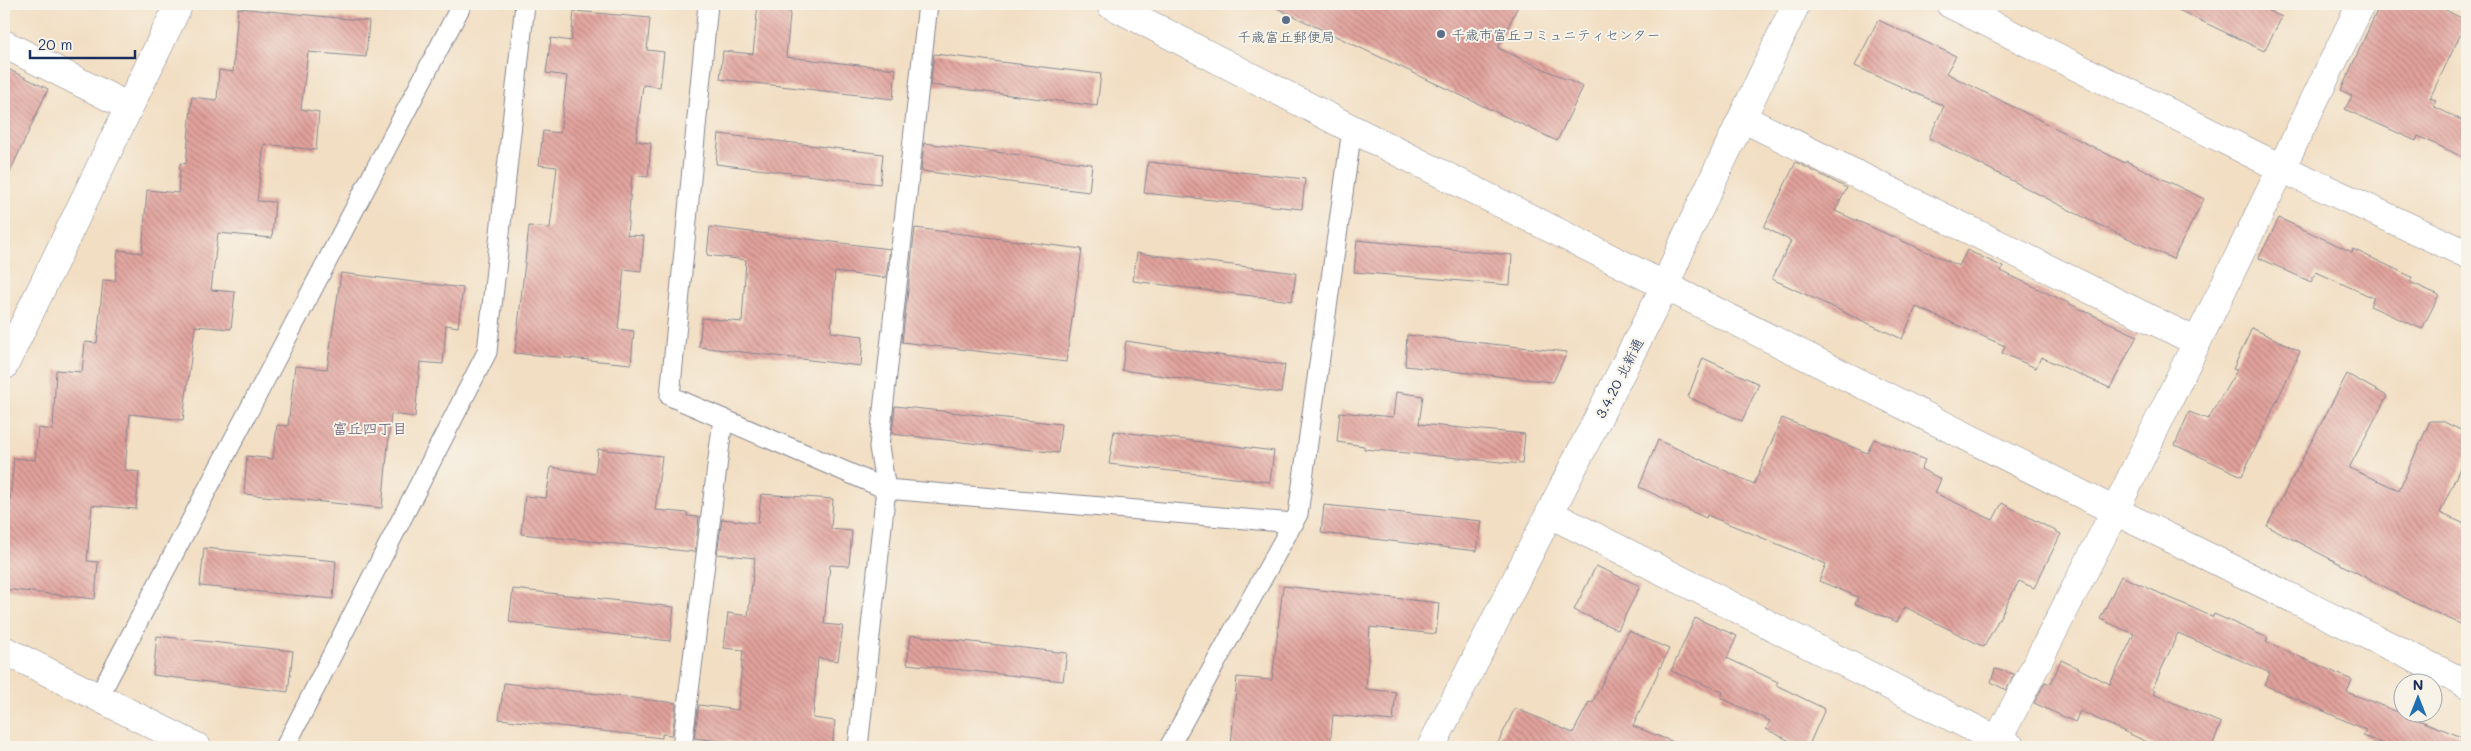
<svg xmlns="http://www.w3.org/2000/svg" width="2471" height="751" font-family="Mali,'Klee One',sans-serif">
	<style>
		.building { fill: url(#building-back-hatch) }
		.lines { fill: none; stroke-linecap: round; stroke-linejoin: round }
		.service-casing { stroke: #868690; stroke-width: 21 }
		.minor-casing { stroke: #868690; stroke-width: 29 }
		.tertiary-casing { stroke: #868690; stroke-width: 29 }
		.service { stroke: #fff; stroke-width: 19 }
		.minor { stroke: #fff; stroke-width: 28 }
		.tertiary { stroke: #fff; stroke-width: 28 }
		.service-dot { fill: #5c6f8a; stroke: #f7f3e8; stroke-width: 2 }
		.labels { text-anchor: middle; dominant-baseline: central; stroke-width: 4; stroke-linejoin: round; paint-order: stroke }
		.service-label { font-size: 14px; fill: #4e5e75; stroke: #f7f3e8; text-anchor: start }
		.street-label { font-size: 14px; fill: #1b2f5e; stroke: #f7f3e8 }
		.neighbourhood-label { font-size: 15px; fill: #615774; stroke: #f7f3e8 }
	</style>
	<defs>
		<pattern id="building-back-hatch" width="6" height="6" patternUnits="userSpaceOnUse" patternTransform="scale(1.25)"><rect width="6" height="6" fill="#e2a29c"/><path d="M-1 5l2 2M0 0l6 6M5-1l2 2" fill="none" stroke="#b68482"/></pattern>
	</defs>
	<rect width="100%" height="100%" fill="#f7f3e8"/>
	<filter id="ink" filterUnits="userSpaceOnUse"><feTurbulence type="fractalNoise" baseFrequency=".02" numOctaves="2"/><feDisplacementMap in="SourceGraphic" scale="10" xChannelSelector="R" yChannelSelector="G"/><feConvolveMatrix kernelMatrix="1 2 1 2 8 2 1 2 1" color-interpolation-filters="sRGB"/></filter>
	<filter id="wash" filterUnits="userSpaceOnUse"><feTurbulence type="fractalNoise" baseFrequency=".0096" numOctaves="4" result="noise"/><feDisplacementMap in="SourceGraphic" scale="20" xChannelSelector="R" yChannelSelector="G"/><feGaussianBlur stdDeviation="1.12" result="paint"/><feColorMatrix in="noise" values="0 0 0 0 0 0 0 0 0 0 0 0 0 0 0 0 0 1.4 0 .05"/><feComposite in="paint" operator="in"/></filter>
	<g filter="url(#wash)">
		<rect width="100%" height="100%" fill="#f2dec2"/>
		<g id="blocks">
			<!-- building -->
			<path class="building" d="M758 4H791L786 57 896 69 893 99 720 79 723 51 753 54Z
				M1268 4H1519L1498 48 1583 87 1557 141Z
				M2166 4H2253L2282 17 2264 51Z
				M2380 4H2434L2467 21 2430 98 2436 100 2433 106 2467 123V159L2418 136 2416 141 2345 109 2352 96 2341 90Z
				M238 8 369 21 366 57 308 52 301 109 319 112 316 150 264 144 257 201 275 202 272 238 218 233 211 290 235 292 231 329 195 326 183 420 130 414 125 470 139 472 136 509 92 505 87 561 98 562 95 599 4 589V521H8L14 458 35 460 38 428 53 430 56 370 82 372 85 342 97 343 103 280 115 281 118 250 142 253 147 190 178 193 180 163 186 164 192 97 217 100 219 70 233 72Z
				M574 11 650 18 647 50 664 52 660 87 643 85 636 141 651 143 648 177 632 175 627 235 644 236 641 271 624 269 618 329 634 331 631 364 515 353 529 226 550 228 557 167 539 165 543 131 560 133 567 76 546 73 551 38 571 41Z
				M1878 20 1956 56 1946 73 2125 163 2126 161 2204 199 2173 259 2093 222 1929 138 1944 106 1855 66Z
				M934 54 1101 74 1097 106 930 85Z
				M4 67 48 89 4 185Z
				M719 134 883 154 880 184 716 164Z
				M924 143 1092 164 1089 192 921 171Z
				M1148 162 1305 179 1302 209 1144 193Z
				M1796 162 1847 188 1835 211 1959 266 1967 250 2003 267 2001 271 2137 336 2110 388 2041 357 2036 368 2002 353 2005 346 1916 307 1902 339 1772 279 1791 241 1764 227Z
				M2279 218 2352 252 2353 249 2412 277 2410 282 2439 295 2422 329 2370 306 2374 298 2316 272 2311 282 2259 258Z
				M710 227 890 249 886 278 835 272 831 332 863 336 861 366 699 347 702 318 742 322 746 260 707 255Z
				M915 228 1082 249 1066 362 902 342Z
				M1357 240 1512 255 1510 285 1354 272Z
				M1137 253 1296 273 1292 301 1133 281Z
				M341 273 463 288 458 327 446 325 443 364 420 362 415 417 391 414 382 508 244 494 247 456 273 459 277 425 288 426 295 366 327 369Z
				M2252 328 2300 351 2242 476 2175 445 2189 412 2208 419 2237 370 2233 369Z
				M1407 335 1567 352 1553 382 1405 366Z
				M1126 341 1285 365 1281 393 1122 370Z
				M1703 358 1759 384 1742 421 1688 397Z
				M2347 374 2387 396 2349 468 2399 490 2430 421H2442L2467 433V452L2440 513 2467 525V627L2419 605 2267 526Z
				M1396 392 1423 396 1419 424 1525 434 1522 464 1364 449V446L1337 442 1340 412 1393 417Z
				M895 406 1061 424 1058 453 892 434Z
				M1782 418 1867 453 1874 439 1925 460 1921 469 1941 479 1935 493 1993 520 2002 503 2061 534 2034 588 2019 581 1984 647 1905 607 1897 622 1855 604 1858 597 1819 581 1826 564 1707 515 1706 518 1639 487 1658 440 1754 484Z
				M1114 431 1274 451 1270 482 1109 464Z
				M598 449 662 456 655 510 688 513 687 516 699 517 695 552 521 534 525 496 546 498 551 467 595 474Z
				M761 494 833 499 831 529 852 531 849 566 830 565 824 624 843 626 838 661 818 658 813 718 835 721 832 747H771L694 738 699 705 738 710 743 650 724 648 728 613 748 616 755 558 717 554 722 519 758 523Z
				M1324 505 1482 521 1477 551 1321 533Z
				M204 548 336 561 333 599 200 586Z
				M1596 566 1640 586 1618 630 1574 610Z
				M2121 576 2213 617 2214 614 2268 638 2266 642 2352 680 2347 692 2467 739V747H2391L2363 736 2366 730 2265 685 2270 673 2178 633 2152 690 2155 691 2153 694 2221 723 2212 747H2158L2080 711 2075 722 2034 703 2045 682 2051 684 2061 660 2110 684 2134 634 2100 619Z
				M1283 586 1439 603 1436 634 1370 627 1366 689 1396 692 1393 721 1333 715 1330 747 1231 745 1237 677 1272 680Z
				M513 589 674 607 670 641 509 622Z
				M1695 618 1737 636 1727 658 1778 682 1776 685 1825 709 1808 747H1802L1766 729 1770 721 1721 698 1723 692 1671 671Z
				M1629 631 1669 649 1633 726 1681 745V747H1496L1515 708 1573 733 1589 702 1592 703Z
				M911 635 1067 653 1063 681 907 664Z
				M157 636 293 651 288 692 153 675Z
				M1995 669 2014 674 2006 690 1991 682Z
				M504 683 676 703 672 735 662 734V738L499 719Z"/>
		</g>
	</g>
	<g filter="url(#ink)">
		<use href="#blocks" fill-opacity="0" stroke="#868690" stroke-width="1"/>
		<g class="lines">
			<defs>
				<path id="service" d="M708 4 670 396 886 489 1294 523
					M98 698 462 4
					M285 747 487 352 525 4
					M682 747 723 419
					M858 747 886 489 879 447 928 4
					M1169 747 1298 514 1352 129"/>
				<path id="minor" d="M1110 4 1352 129 2115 511 2467 684
					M1950 4 2281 168 2467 254
					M4 44 129 107
					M1744 119 2197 342
					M4 366 179 4
					M1550 514 2011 747
					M4 650 197 747
					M1994 747 2115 511 2361 4"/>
				<path id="tertiary" d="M1431 747 1666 284 1685 239 1796 4"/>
			</defs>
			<!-- service casing -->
			<use href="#service" class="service-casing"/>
			<!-- minor casing -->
			<use href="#minor" class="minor-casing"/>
			<!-- tertiary casing -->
			<use href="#tertiary" class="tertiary-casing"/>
			<!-- service -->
			<use href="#service" class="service"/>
			<!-- minor -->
			<use href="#minor" class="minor"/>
			<!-- tertiary -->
			<use href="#tertiary" class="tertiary"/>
		</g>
	</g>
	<!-- markers -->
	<g class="service-dot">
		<circle cx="1286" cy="20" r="5"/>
		<circle cx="1441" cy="34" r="5"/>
	</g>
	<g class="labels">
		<!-- service labels -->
		<g class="service-label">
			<text x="1451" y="34">千歳市富丘コミュニティセンター</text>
			<text x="1286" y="36" text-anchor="middle">千歳富丘郵便局</text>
		</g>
		<!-- street labels -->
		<g class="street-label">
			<text transform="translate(1619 378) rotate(-63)">3.4.20 北新通</text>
		</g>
		<!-- neighbourhood labels -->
		<g class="neighbourhood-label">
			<text x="370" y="428">富丘四丁目</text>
		</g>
	</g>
	<!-- margin -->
	<rect width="2471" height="751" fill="none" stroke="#f7f3e8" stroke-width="20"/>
	<!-- north arrow -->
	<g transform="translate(2418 698)"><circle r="24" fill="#f7f3e8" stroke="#9fa5b1"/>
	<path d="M0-4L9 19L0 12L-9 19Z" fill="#1f6fb2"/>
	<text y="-8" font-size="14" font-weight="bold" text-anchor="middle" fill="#1b2f5e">N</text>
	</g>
	<!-- scale -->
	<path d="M30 50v8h105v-8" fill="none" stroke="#1b2f5e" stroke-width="2.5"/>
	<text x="38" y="50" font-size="15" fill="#1b2f5e" stroke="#f7f3e8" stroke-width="4" paint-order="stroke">20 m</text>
</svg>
